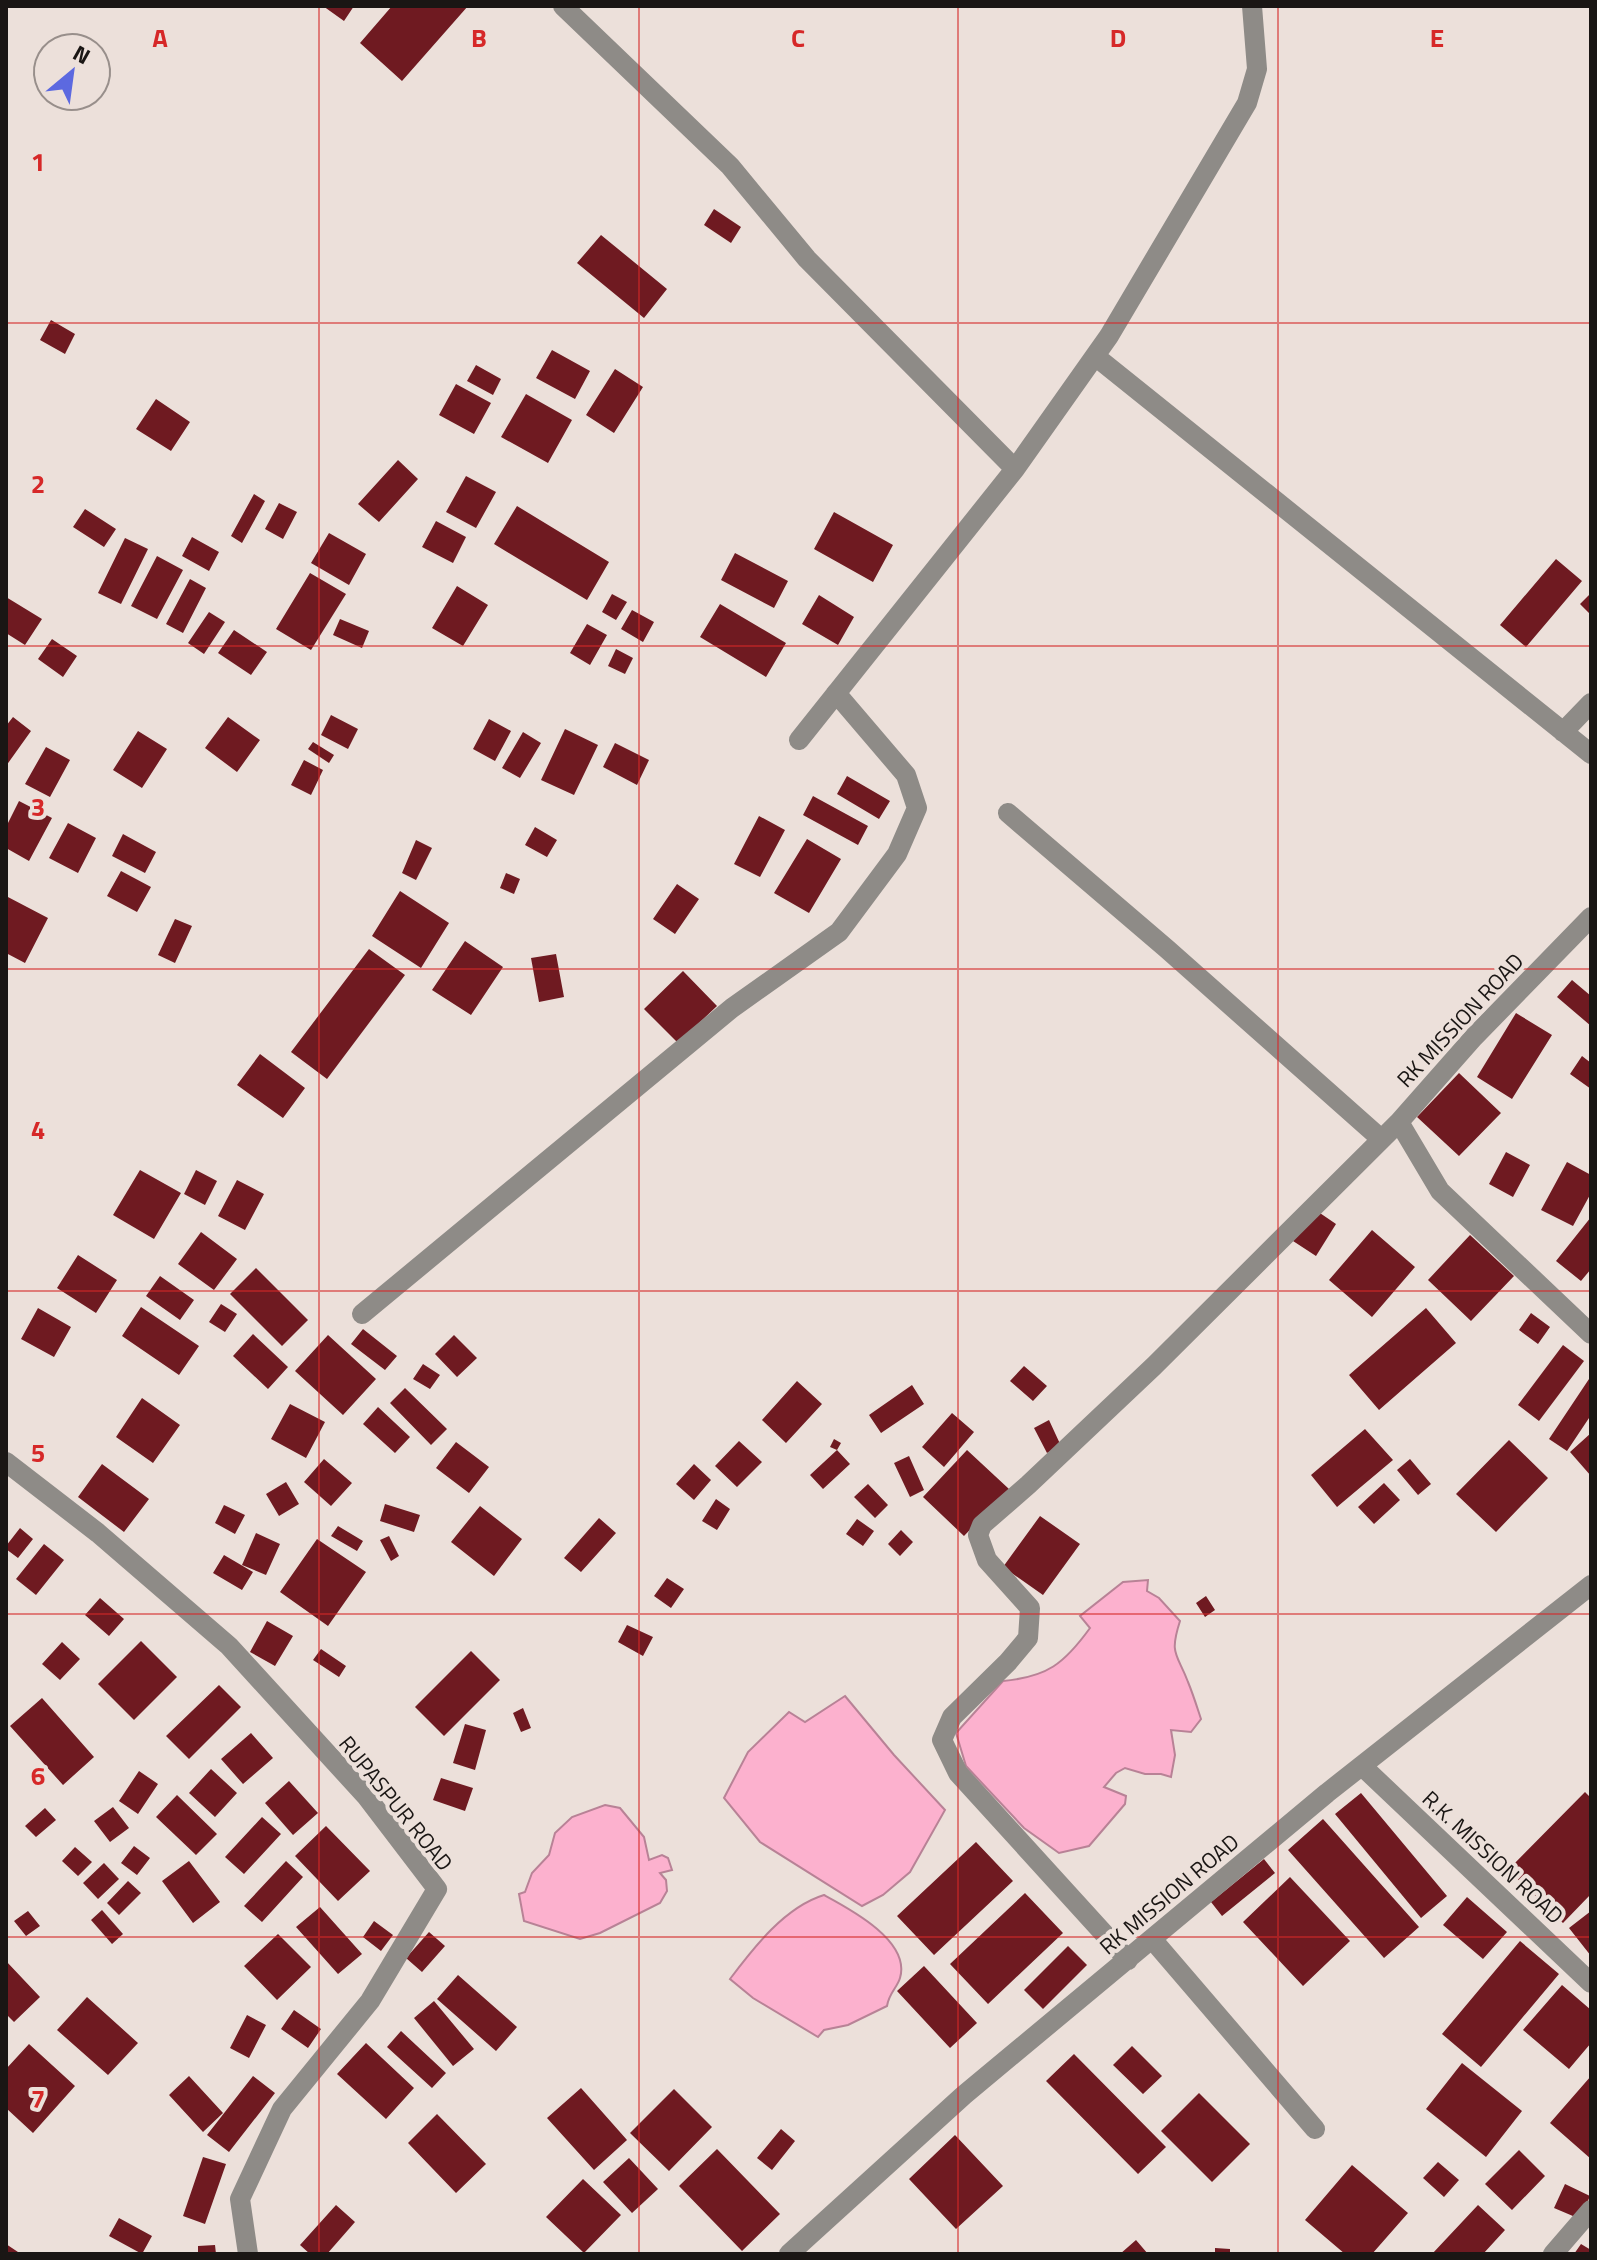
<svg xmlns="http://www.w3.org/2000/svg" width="1597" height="2260" font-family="'Titillium Web',sans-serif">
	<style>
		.water { fill: #fcb1ce; stroke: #b88296; stroke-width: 2 }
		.building { fill: #6f1a21 }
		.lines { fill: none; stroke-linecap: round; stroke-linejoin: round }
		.minor { stroke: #8e8b87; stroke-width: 20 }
		.grid { fill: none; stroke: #d62828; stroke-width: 2; stroke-opacity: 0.55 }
		.labels { text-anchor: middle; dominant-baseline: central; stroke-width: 8; stroke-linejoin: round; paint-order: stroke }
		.street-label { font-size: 22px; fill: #1a1614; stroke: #ece0da }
		.grid-label { font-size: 26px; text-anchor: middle; font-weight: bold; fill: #d62828; stroke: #ece0da; stroke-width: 8; stroke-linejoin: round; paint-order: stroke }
	</style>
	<rect width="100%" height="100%" fill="#ece0da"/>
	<!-- water -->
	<path class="water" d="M1148 1580 1147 1591 1159 1598 1180 1621C1169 1655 1177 1653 1188 1682 1193 1694 1197 1707 1201 1719L1191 1732 1171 1730 1175 1755 1171 1777 1161 1774H1145L1125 1768 1116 1773 1104 1787 1126 1796 1125 1804 1089 1846 1059 1853 1024 1828 966 1766 956 1733 1003 1681C1047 1677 1064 1664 1090 1628L1080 1616 1123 1582Z
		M845 1696 894 1755 945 1810 910 1872 883 1895 862 1906 760 1842 724 1798 748 1752 789 1712 805 1722Z
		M605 1805 620 1808 644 1837 649 1860 662 1855 668 1858 672 1870 660 1873 666 1880 667 1891 660 1903 600 1933 580 1939 524 1921 519 1894 525 1892 532 1873 549 1855 555 1833 572 1817Z
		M824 1895C850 1909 911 1941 900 1978 897 1988 889 1993 887 2006L848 2025 824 2030 818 2037 753 1998 730 1979C754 1947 785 1907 824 1895Z"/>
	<!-- building -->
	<path class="building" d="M323 6H354L344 21Z
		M392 6H468L402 81 360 43Z
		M714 209 741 227 731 243 704 225Z
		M601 235 667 289 644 318 577 263Z
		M51 320 75 334 65 354 40 340Z
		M552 350 590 371 575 399 536 378Z
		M476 365 501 379 493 395 467 381Z
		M615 369 643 387 614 433 586 415Z
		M456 384 491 403 474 434 439 415Z
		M526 394 572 420 548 463 501 437Z
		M156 399 190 422 171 451 136 429Z
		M398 460 418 479 379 522 358 504Z
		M466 476 496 492 476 528 446 512Z
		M254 494 265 501 242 543 231 536Z
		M279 503 297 512 283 539 265 529Z
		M517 506 609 562 587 600 494 544Z
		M85 509 116 529 104 547 73 527Z
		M834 512 893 545 873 582 814 549Z
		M436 521 466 537 453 563 422 547Z
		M329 533 366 554 349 585 311 563Z
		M192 537 219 552 209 571 182 556Z
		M125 538 148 549 121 604 98 593Z
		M735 553 788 581 774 608 721 580Z
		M157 556 183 570 157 619 131 606Z
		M1556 559 1582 581 1526 647 1500 625Z
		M310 573 346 594 311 650 276 629Z
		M190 579 206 588 183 633 166 624Z
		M457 586 488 605 463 646 432 628Z
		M1591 593V615L1580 604Z
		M612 594 627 602 616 620 602 612Z
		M819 595 854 617 838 645 802 624Z
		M6 597 42 619 25 645 6 633Z
		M720 604 786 643 766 677 700 637Z
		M632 610 654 622 643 642 621 629Z
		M209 612 225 622 204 654 188 643Z
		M340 619 369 631 362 648 333 635Z
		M587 624 607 635 590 665 570 653Z
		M234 630 267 652 251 675 218 653Z
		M52 639 77 656 63 677 38 659Z
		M616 649 633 658 625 674 608 666Z
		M331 715 358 729 348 749 321 735Z
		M13 717 31 731 6 766V726Z
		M228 717 260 740 237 772 205 748Z
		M489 719 511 731 495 761 473 749Z
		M565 729 598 745 574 795 541 780Z
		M138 731 167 749 142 788 113 770Z
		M523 732 541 743 520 778 502 768Z
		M313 742 334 755 329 763 308 749Z
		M615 743 649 760 637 785 603 767Z
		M46 747 70 760 50 797 25 784Z
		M304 760 323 770 311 795 291 785Z
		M847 776 890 801 879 819 837 794Z
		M813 796 868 826 858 845 803 815Z
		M19 801 52 818 29 861 6 848V827Z
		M759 816 785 830 760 877 734 864Z
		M68 823 96 838 78 873 49 858Z
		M535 827 557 840 547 857 525 845Z
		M123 834 156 852 145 873 112 856Z
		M807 839 841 859 809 913 774 893Z
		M416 840 432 848 416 880 402 873Z
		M121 871 151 887 137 912 107 896Z
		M506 873 520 879 514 894 500 888Z
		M677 884 699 899 675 934 653 919Z
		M400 891 449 923 421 968 372 936Z
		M6 896 48 918 25 963 6 953Z
		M175 919 192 926 175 963 158 955Z
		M465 941 503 967 471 1015 432 990Z
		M369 949 405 975 327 1079 291 1052Z
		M556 954 564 997 539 1002 531 958Z
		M683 971 717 1006 678 1043 644 1009Z
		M1572 980 1591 996V1026L1557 997Z
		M1516 1013 1552 1035 1512 1099 1477 1077Z
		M260 1054 305 1088 283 1118 237 1085Z
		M1582 1056 1591 1063V1089L1570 1074Z
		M1459 1073 1501 1113 1459 1156 1417 1117Z
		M1506 1152 1530 1165 1513 1197 1489 1184Z
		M1567 1162 1591 1175V1193L1573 1226 1541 1210Z
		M140 1170 181 1193 154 1239 113 1215Z
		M196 1170 217 1181 205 1205 184 1194Z
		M237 1180 264 1194 245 1230 218 1216Z
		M1314 1209 1336 1224 1316 1256 1293 1241Z
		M1591 1217V1269L1581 1281 1556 1261Z
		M1372 1230 1415 1267 1372 1317 1329 1280Z
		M201 1232 237 1259 214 1290 178 1264Z
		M1470 1235 1514 1276 1471 1321 1428 1280Z
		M78 1255 117 1280 96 1313 57 1288Z
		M256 1268 308 1320 282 1346 230 1294Z
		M160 1276 194 1300 180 1320 146 1296Z
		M221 1304 237 1314 225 1332 209 1322Z
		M141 1307 199 1346 179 1375 122 1336Z
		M38 1308 71 1327 54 1357 21 1339Z
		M1426 1308 1456 1343 1379 1410 1349 1375Z
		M1531 1313 1550 1327 1538 1344 1519 1330Z
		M363 1329 397 1356 385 1370 351 1344Z
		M253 1334 288 1367 268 1389 233 1356Z
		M328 1335 376 1379 343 1415 295 1371Z
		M454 1335 477 1358 457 1377 435 1354Z
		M1563 1345 1584 1361 1539 1421 1518 1405Z
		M423 1364 440 1375 430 1389 413 1379Z
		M1024 1366 1047 1386 1033 1401 1010 1381Z
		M1591 1376V1415L1567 1451 1549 1439Z
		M797 1381 822 1404 786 1443 762 1420Z
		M912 1385 924 1404 881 1433 869 1415Z
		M405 1388 447 1429 431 1445 390 1403Z
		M142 1398 180 1425 153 1463 116 1437Z
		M290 1404 325 1422 306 1458 271 1439Z
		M378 1407 410 1437 395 1453 363 1424Z
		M952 1413 974 1432 944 1467 922 1447Z
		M1049 1420 1061 1446 1047 1453 1034 1428Z
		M1365 1429 1393 1460 1337 1507 1311 1475Z
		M1591 1433V1476L1570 1452Z
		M834 1439 841 1443 837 1450 830 1447Z
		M1509 1440 1548 1478 1496 1532 1456 1494Z
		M739 1441 762 1462 737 1487 715 1466Z
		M456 1442 489 1467 469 1493 436 1468Z
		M837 1450 850 1464 823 1489 810 1475Z
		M967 1450 1009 1489 964 1536 923 1497Z
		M909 1456 924 1490 910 1497 894 1463Z
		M324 1459 352 1483 331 1506 304 1482Z
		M1410 1459 1431 1484 1418 1495 1397 1470Z
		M102 1464 149 1499 124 1532 78 1497Z
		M694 1464 711 1480 694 1500 676 1484Z
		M286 1482 299 1504 279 1516 266 1494Z
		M1384 1483 1400 1500 1374 1524 1358 1507Z
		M868 1484 888 1505 875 1518 854 1497Z
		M716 1499 730 1509 717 1530 702 1521Z
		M385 1504 420 1515 414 1532 380 1521Z
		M224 1505 245 1515 235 1534 215 1523Z
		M480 1506 522 1539 494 1576 451 1542Z
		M1040 1516 1080 1544 1043 1595 1003 1567Z
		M599 1518 616 1533 581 1572 564 1558Z
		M857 1519 874 1531 863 1546 846 1534Z
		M338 1526 363 1541 357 1551 331 1536Z
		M20 1528 33 1539 18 1558 6 1549V1546Z
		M901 1530 913 1542 900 1556 888 1544Z
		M256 1533 280 1544 266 1575 242 1565Z
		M389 1536 399 1556 391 1561 380 1540Z
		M317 1539 366 1572 328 1626 280 1592Z
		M44 1544 64 1560 36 1595 16 1579Z
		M224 1555 253 1572 242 1590 213 1573Z
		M667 1578 684 1589 671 1608 654 1596Z
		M1206 1596 1215 1610 1205 1617 1196 1603Z
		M100 1598 124 1619 109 1636 85 1615Z
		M267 1621 293 1636 275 1666 250 1652Z
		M627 1625 653 1637 643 1656 618 1642Z
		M141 1641 177 1677 134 1720 98 1684Z
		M62 1642 80 1659 60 1680 42 1664Z
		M321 1649 346 1666 339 1677 313 1660Z
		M471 1651 500 1680 444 1736 415 1707Z
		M219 1685 241 1707 189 1759 166 1736Z
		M42 1698 94 1757 63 1785 10 1726Z
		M523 1708 531 1728 521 1732 513 1713Z
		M465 1724 486 1730 475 1770 453 1763Z
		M251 1733 273 1758 243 1784 221 1759Z
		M211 1769 237 1793 215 1817 189 1793Z
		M139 1771 158 1784 138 1814 119 1801Z
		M441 1778 473 1788 465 1811 433 1800Z
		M289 1781 318 1813 293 1835 265 1803Z
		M1585 1792 1591 1798V1894L1563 1923 1508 1870Z
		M1361 1793 1447 1896 1421 1918 1335 1814Z
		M177 1795 217 1834 196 1855 156 1817Z
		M113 1807 129 1828 110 1842 94 1821Z
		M45 1808 56 1820 36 1837 25 1826Z
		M262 1817 281 1834 244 1874 225 1857Z
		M1323 1819 1419 1927 1384 1958 1288 1850Z
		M326 1826 370 1871 338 1901 295 1856Z
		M976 1842 1013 1881 934 1955 897 1916Z
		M134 1846 150 1858 137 1875 121 1863Z
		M75 1847 92 1862 78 1876 62 1861Z
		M1264 1859 1275 1873 1222 1916 1211 1902Z
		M189 1861 220 1902 193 1923 162 1881Z
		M286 1861 303 1877 262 1922 244 1906Z
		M104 1863 119 1879 98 1899 83 1883Z
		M1290 1877 1350 1941 1303 1986 1243 1922Z
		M128 1881 141 1893 119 1915 107 1903Z
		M1025 1893 1063 1933 988 2004 950 1964Z
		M1467 1897 1507 1932 1483 1959 1443 1925Z
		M320 1907 362 1954 338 1974 296 1927Z
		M102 1910 123 1934 112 1944 91 1920Z
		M28 1911 40 1926 26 1936 14 1921Z
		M1591 1911V1956L1569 1928Z
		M374 1921 393 1935 381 1951 363 1937Z
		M429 1932 445 1946 422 1972 406 1958Z
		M278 1934 311 1967 277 2000 244 1966Z
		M1520 1941 1559 1974 1481 2067 1442 2034Z
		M1068 1946 1087 1965 1043 2009 1024 1990Z
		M6 1961 40 1997 14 2022 6 2014Z
		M924 1966 977 2023 950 2048 897 1991Z
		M458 1975 517 2027 496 2051 437 1999Z
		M1562 1985 1591 2010V2043L1569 2069 1523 2030Z
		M87 1997 138 2043 108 2075 57 2030Z
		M434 2001 474 2049 453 2066 414 2018Z
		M294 2010 321 2029 308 2048 281 2029Z
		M247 2015 266 2025 249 2058 230 2048Z
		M401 2031 446 2073 432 2088 387 2047Z
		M366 2043 414 2088 386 2119 337 2074Z
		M29 2044 75 2086 33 2133 6 2108V2069Z
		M1132 2046 1162 2076 1143 2094 1113 2065Z
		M1074 2054 1166 2147 1138 2174 1046 2081Z
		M1462 2063 1522 2111 1486 2157 1426 2109Z
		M189 2076 223 2113 203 2132 169 2095Z
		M253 2076 275 2093 229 2152 207 2135Z
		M1591 2076V2159L1550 2123Z
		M581 2088 627 2140 594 2170 547 2118Z
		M674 2089 712 2127 669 2171 630 2133Z
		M1199 2093 1250 2144 1212 2182 1161 2131Z
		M437 2114 486 2164 456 2193 408 2143Z
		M781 2129 795 2141 772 2170 757 2158Z
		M955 2135 1003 2186 956 2229 909 2179Z
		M717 2149 780 2214 742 2251 679 2186Z
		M1519 2150 1545 2176 1512 2210 1485 2184Z
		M203 2157 226 2164 205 2224 183 2216Z
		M629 2158 658 2189 632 2213 603 2182Z
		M1438 2162 1459 2180 1444 2197 1423 2178Z
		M1352 2165 1408 2213 1372 2254H1345L1305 2220Z
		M583 2179 621 2215 584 2253 546 2217Z
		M1565 2184 1590 2196 1580 2219 1554 2208Z
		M336 2205 355 2222 327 2254H310L300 2245Z
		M1478 2205 1505 2230 1483 2254H1432Z
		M119 2218 152 2236 142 2254 109 2236Z
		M1136 2240 1148 2254H1120Z
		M6 2244 21 2254H6Z
		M1581 2244 1591 2250V2254H1574Z
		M215 2245 216 2254H198V2246Z
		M1215 2248 1230 2249V2254H1215Z"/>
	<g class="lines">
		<!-- minor -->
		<path class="minor" d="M563 6 730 166 807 259 1015 469
			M1095 356 1591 754
			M1563 732 1591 703
			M799 740 1015 469 1109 336 1247 103 1257 69 1252 6
			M1008 813 1167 949 1380 1138
			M1591 917 1474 1037 1399 1122 1440 1191 1591 1334
			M362 1314 732 1008 839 932 897 854 917 808 906 775 836 693
			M6 1462 98 1533 229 1646 366 1796 437 1889 370 2001 282 2109 240 2199 248 2254
			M1362 1766 1591 1983
			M1152 1939 1315 2129
			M1128 1960 958 1773 942 1740 952 1717 1008 1662 1028 1638 1030 1608 987 1560 978 1535 982 1525 1028 1485 1154 1366 1399 1122
			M789 2254 964 2095 1327 1793 1591 1585
			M1553 2254 1591 2210"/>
	</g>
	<!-- grid -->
	<path class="grid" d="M319 6V2254M639 6V2254M958 6V2254M1278 6V2254M6 323H1591M6 646H1591M6 969H1591M6 1291H1591M6 1614H1591M6 1937H1591"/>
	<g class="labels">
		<!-- street labels -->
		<g class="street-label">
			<text transform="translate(1460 1020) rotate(-47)">RK MISSION ROAD</text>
			<text transform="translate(396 1803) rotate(51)">RUPASPUR ROAD</text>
			<text transform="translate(1493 1857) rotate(43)">R.K. MISSION ROAD</text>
			<text transform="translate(1169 1894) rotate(-40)">RK MISSION ROAD</text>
		</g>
	</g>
	<g class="grid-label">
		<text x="160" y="47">A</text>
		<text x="479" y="47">B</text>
		<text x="798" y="47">C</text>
		<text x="1118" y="47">D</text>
		<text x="1437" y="47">E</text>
		<text x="38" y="171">1</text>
		<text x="38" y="493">2</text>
		<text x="38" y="816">3</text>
		<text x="38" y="1139">4</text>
		<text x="38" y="1462">5</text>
		<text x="38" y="1785">6</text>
		<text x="38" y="2108">7</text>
	</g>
	<!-- border -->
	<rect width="1597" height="2260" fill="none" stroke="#1a1614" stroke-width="16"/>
	<!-- north arrow -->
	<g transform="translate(72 72) rotate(29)"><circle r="38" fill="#ece0da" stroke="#988f8b" stroke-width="2"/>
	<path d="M0-6L14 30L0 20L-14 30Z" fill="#5c69e0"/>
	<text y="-12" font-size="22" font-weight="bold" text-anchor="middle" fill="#1a1614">N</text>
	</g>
</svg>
